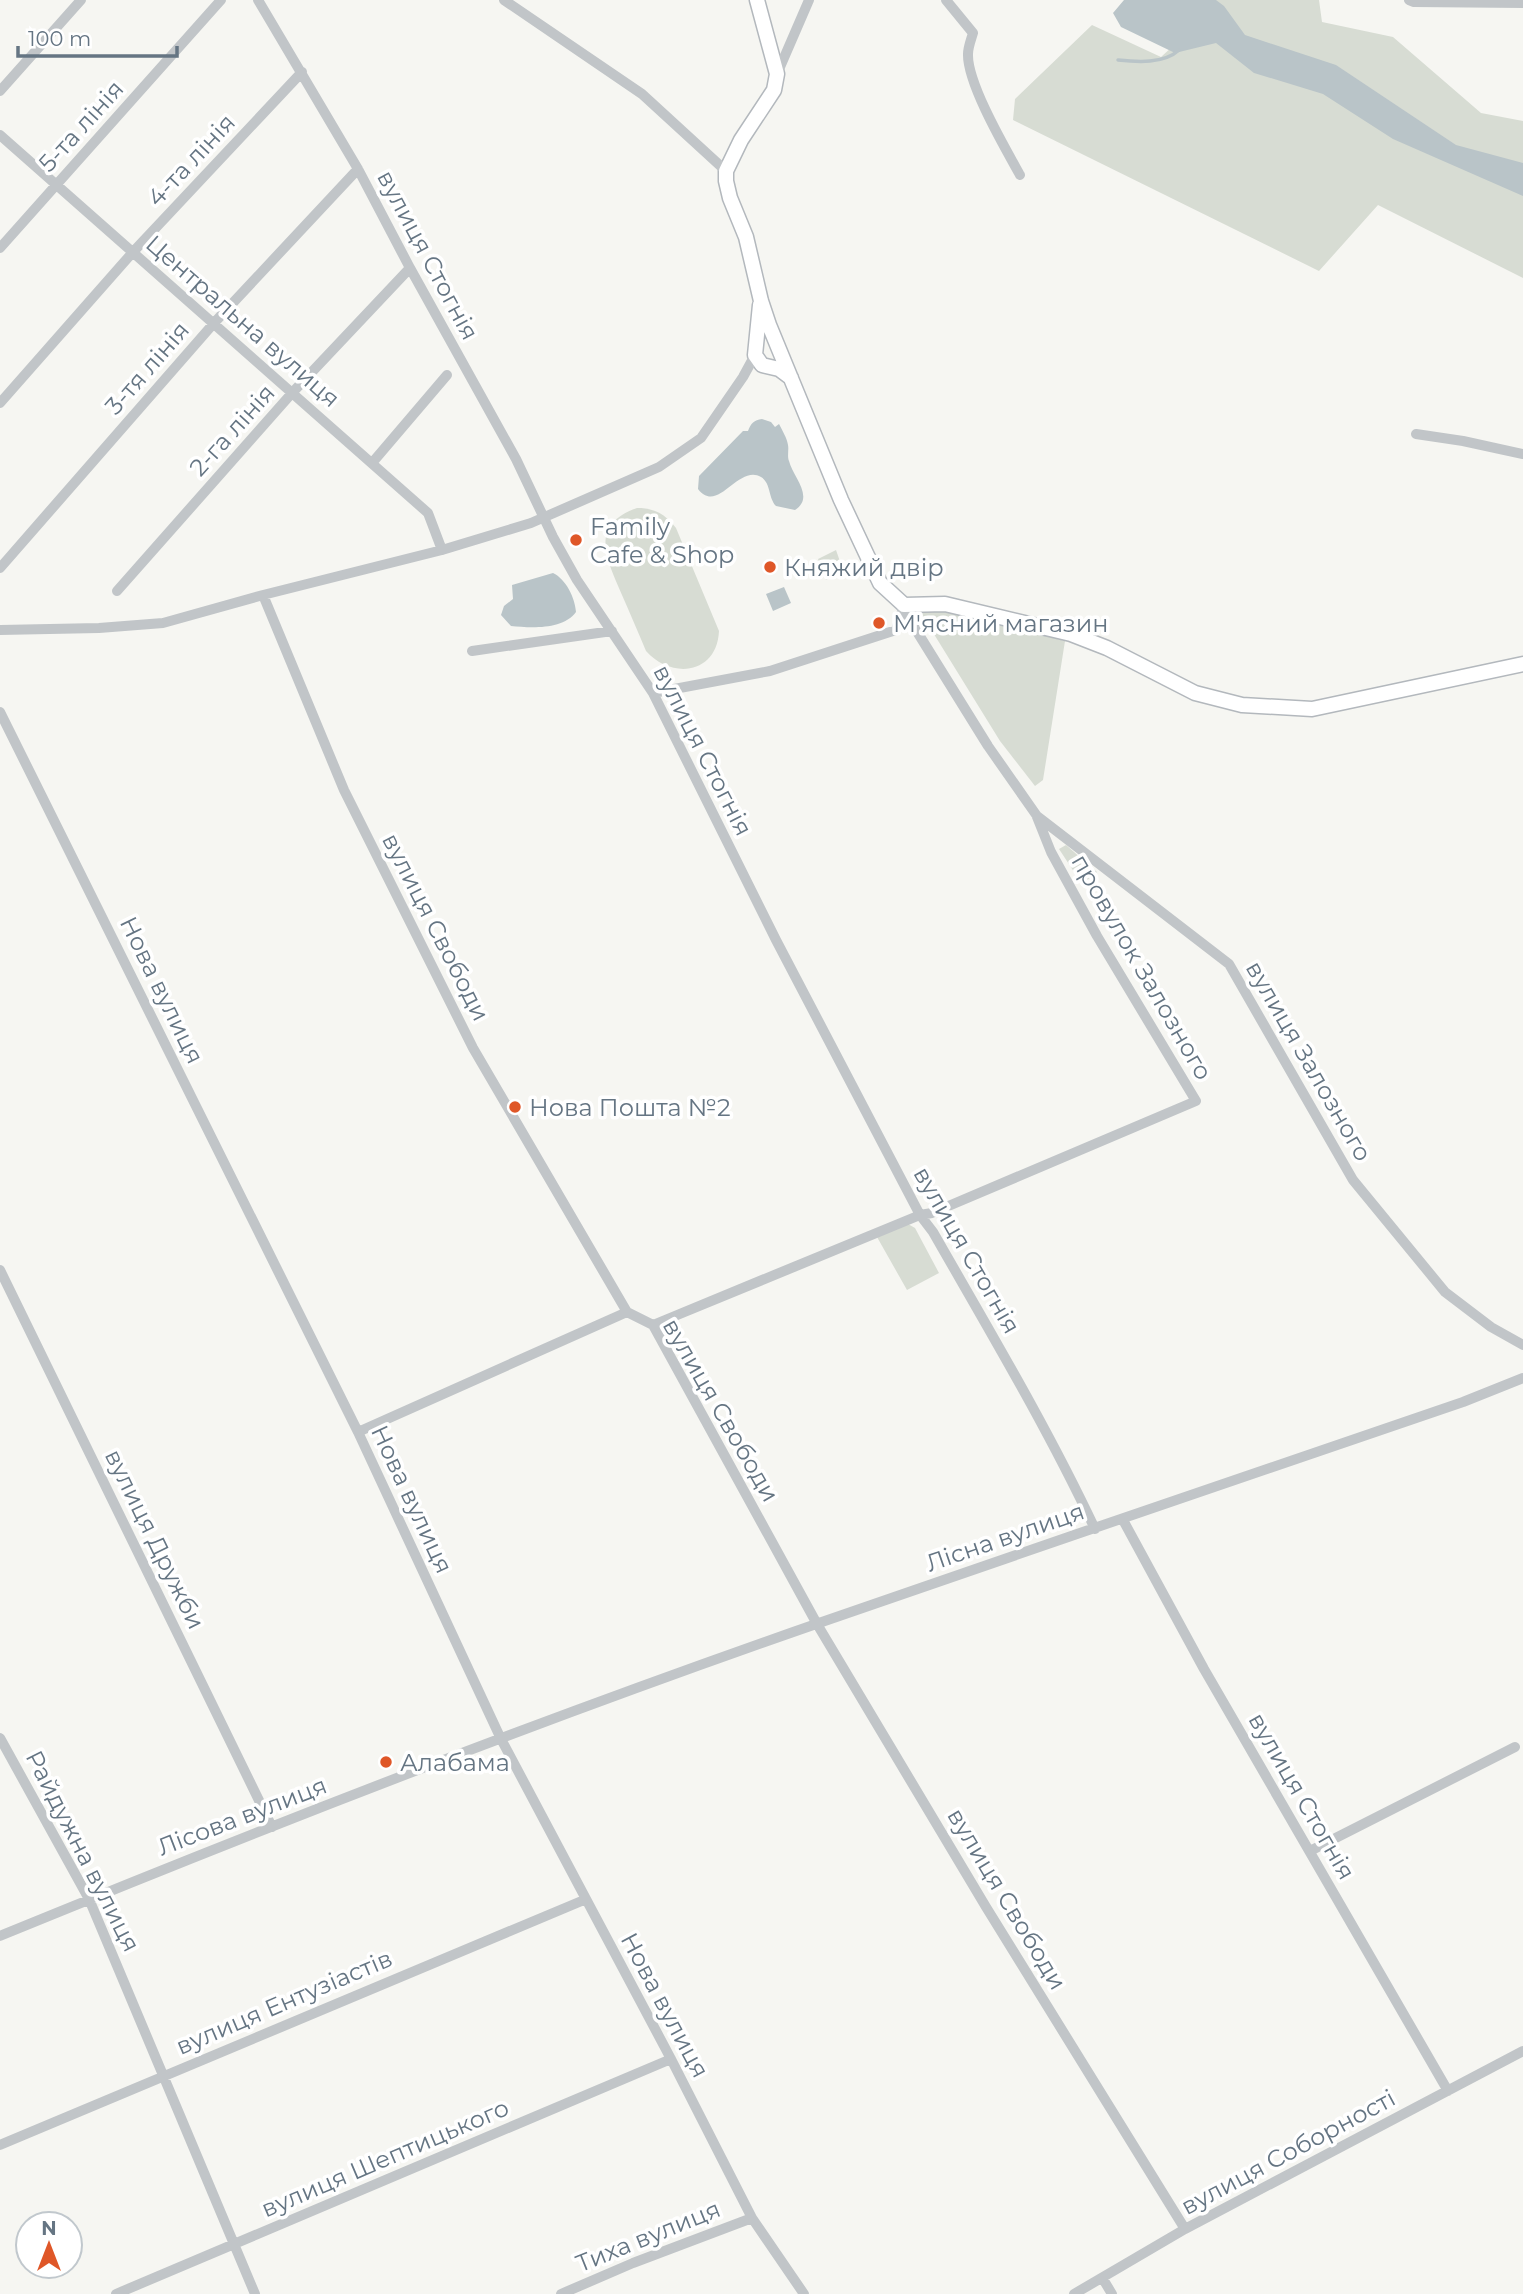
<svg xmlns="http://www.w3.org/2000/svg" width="1523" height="2294" font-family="Montserrat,sans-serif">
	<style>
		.green { fill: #d7dcd3 }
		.water { fill: #b9c4c8 }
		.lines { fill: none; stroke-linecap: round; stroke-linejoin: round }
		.stream { stroke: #b9c4c8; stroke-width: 3.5 }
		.secondary-casing { stroke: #b3b8bd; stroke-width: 17 }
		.street { stroke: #c1c5c8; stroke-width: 10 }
		.secondary { stroke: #fff; stroke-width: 14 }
		.poi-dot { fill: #df5728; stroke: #fff; stroke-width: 2.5 }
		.labels { text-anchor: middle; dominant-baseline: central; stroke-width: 7; stroke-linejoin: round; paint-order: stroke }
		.street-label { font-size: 24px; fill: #657583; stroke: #fff }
		.poi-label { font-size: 24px; fill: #657583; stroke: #fff; text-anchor: start }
	</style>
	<rect width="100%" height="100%" fill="#f6f6f2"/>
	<!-- green -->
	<path class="green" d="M1184 0H1319L1322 22 1393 37 1481 113 1523 121V278L1378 205 1319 271 1013 120 1015 99 1092 25 1161 57 1185 35Z
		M637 508C655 508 665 514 676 528L719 631C717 674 672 680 646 651 638 632 630 613 622 595 607 560 588 525 637 508Z
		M836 550 844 573 826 580 818 559Z
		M927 606 1065 641 1043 780 1035 786 1000 741 924 618 921 611Z
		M1066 845 1097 872 1082 884 1059 849Z
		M908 1224 915 1228 939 1273 907 1290 877 1237Z"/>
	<!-- water -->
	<path class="water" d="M1124 0H1216L1224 6 1245 35 1336 65 1456 145 1523 163V196L1393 139 1323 94 1254 73 1216 43 1175 53 1121 27 1113 13Z
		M762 419 771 422 775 427 779 424C782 430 787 438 788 445 789 450 787 456 789 461 793 477 815 497 795 510L776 506C768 497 771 483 761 477 738 464 718 515 698 489L699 476 743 431H748C751 423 754 420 762 419Z
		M553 573C566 579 575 598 576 612 563 630 531 628 511 626L501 615 504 606 513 599 512 585Z
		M784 587 791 603 773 611 766 594Z"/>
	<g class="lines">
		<!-- stream -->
		<path class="stream" d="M1118 60C1137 62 1164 64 1179 50"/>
		<defs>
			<path id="secondary" d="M757 0 777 74 774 90 741 140 726 171V181L730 198 746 237 761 301 769 325 841 500 880 583 904 605 945 604 1071 634 1107 648 1195 693 1242 705 1312 709 1523 664
				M760 305 755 355 762 365 779 369 791 378"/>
		</defs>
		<!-- secondary casing -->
		<use href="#secondary" class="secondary-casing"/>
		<!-- street -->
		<path class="street" d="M258 0 358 169 410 268 516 459 553 537 577 580 653 693 776 940 920 1215 933 1232C989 1330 1047 1427 1095 1529
			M504 0 642 94 726 171
			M946 0 973 33C971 40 968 47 968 54 967 83 1005 148 1020 175
			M1409 0 1414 2 1523 3
			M777 74 809 0
			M0 91 81 0
			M0 135 428 513 442 550
			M0 248 221 0
			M0 403 133 252 302 72
			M1416 434 1463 441 1523 454
			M372 463 447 375
			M0 568 214 323 358 169
			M117 591 292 393 410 268
			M263 595 344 790 473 1048 627 1312 653 1325 817 1624 986 1907 1185 2229
			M904 605 916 630 988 746 1037 816 1229 964 1353 1180 1445 1292 1491 1327 1523 1345
			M0 630 99 628 163 623 263 595 442 550 531 523 659 467 701 438 743 377 755 355
			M472 651 612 631
			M653 693 770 671 896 630 904 605
			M0 712 358 1432 501 1739 671 2059 752 2218 804 2294
			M0 1270 272 1827
			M653 1325 920 1215 932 1213 1196 1101 1097 936 1051 852 1037 817
			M358 1432 627 1312
			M1123 1520 1204 1669 1448 2091
			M0 1738 89 1899 255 2294
			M1310 1851 1515 1747
			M0 1936C270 1825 543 1719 819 1623 1033 1548 1249 1476 1463 1402L1523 1378
			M0 2145 584 1900
			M1103 2279 1112 2294
			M116 2294 671 2059
			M561 2294 633 2263 752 2218
			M1074 2294 1185 2229 1523 2051"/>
		<!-- secondary -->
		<use href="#secondary" class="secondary"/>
	</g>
	<!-- markers -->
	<g class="poi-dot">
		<circle cx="576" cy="540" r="7"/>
		<circle cx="770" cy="567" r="7"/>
		<circle cx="879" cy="623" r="7"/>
		<circle cx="515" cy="1107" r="7"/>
		<circle cx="386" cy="1762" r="7"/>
	</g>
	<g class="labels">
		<!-- street labels -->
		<g class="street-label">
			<text transform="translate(81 126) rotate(-48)">5-та лінія</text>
			<text transform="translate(191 160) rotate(-47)">4-та лінія</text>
			<text transform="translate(428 255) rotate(62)">вулиця Стогнія</text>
			<text transform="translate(243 321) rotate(41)">Центральна вулиця</text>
			<text transform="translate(147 368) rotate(-49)">3-тя лінія</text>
			<text transform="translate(232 430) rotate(-48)">2-га лінія</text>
			<text transform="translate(703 750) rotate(63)">вулиця Стогнія</text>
			<text transform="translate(436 927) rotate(63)">вулиця Свободи</text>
			<text transform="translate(1142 967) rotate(60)">провулок Залозного</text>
			<text transform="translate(162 990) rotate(64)">Нова вулиця</text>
			<text transform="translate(1309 1061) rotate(60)">вулиця Залозного</text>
			<text transform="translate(967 1250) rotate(60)">вулиця Стогнія</text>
			<text transform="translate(721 1410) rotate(60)">вулиця Свободи</text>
			<text transform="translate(412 1499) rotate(65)">Нова вулиця</text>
			<text transform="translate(1005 1537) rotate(-19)">Лісна вулиця</text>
			<text transform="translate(155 1539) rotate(64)">вулиця Дружби</text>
			<text transform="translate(1302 1796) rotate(60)">вулиця Стогнія</text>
			<text transform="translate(242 1816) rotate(-21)">Лісова вулиця</text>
			<text transform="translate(83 1851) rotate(63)">Райдужна вулиця</text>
			<text transform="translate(1007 1899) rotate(59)">вулиця Свободи</text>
			<text transform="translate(284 2002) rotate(-23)">вулиця Ентузіастів</text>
			<text transform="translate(665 2005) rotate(62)">Нова вулиця</text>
			<text transform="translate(1288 2152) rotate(-28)">вулиця Соборності</text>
			<text transform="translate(385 2158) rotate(-23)">вулиця Шептицького</text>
			<text transform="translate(648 2236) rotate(-22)">Тиха вулиця</text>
		</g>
		<!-- poi labels -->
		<g class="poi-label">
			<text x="590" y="526">Family<tspan x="590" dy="28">Cafe &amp; Shop</tspan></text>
			<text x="784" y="567">Княжий двір</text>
			<text x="893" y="623">М'ясний магазин</text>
			<text x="529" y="1107">Нова Пошта №2</text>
			<text x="400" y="1762">Алабама</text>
		</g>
	</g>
	<!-- north arrow -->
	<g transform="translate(49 2245)"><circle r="33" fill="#ffffff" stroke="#c1c8cd" stroke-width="2"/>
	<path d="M0-5L12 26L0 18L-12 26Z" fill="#df5728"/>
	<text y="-10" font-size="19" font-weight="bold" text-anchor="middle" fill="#657583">N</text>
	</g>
	<!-- scale -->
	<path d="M18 46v10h159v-10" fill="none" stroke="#657583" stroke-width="3.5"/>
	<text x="28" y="46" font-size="21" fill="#657583" stroke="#ffffff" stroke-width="5" paint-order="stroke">100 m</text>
</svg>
